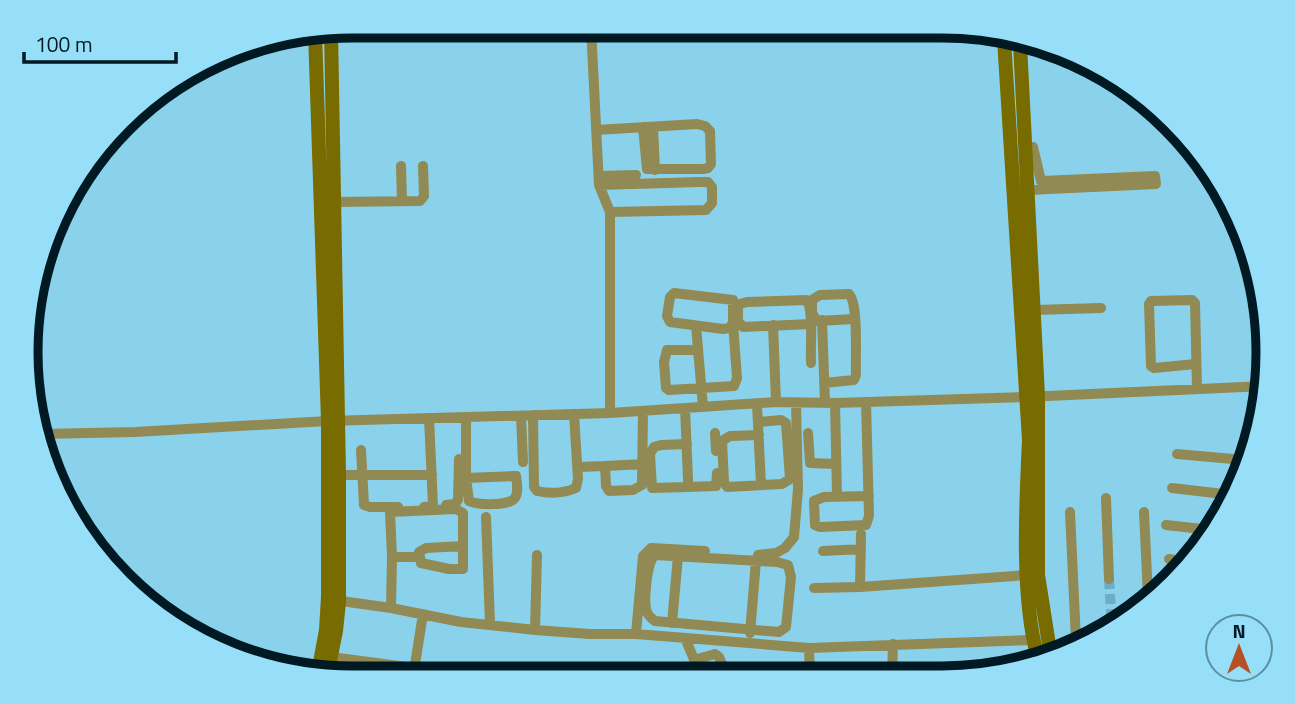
<svg xmlns="http://www.w3.org/2000/svg" width="1295" height="704" font-family="'Titillium Web',sans-serif">
	<style>
		.lines { fill: none; stroke-linecap: round; stroke-linejoin: round }
		.street-tunnel { stroke: #6eadc3; stroke-width: 10; stroke-dasharray: 10 5; stroke-linecap: butt }
		.street { stroke: #918a55; stroke-width: 10 }
		.secondary { stroke: #786c00; stroke-width: 14 }
		.rim { fill: none; stroke: #001922; stroke-width: 9 }
	</style>
	<rect width="100%" height="100%" fill="#8ad2eb"/>
	<g class="lines">
		<!-- street-tunnel -->
		<path class="street-tunnel" d="M1109 579 1112 627"/>
		<!-- street -->
		<path class="street" d="M591 27 599 185 610 212V413
			M653 127 655 170
			M596 130 697 124 705 126 710 131 711 164 708 168 703 169H647L643 127
			M1026 147H1033L1041 181 1155 176 1156 184 1028 190
			M401 166 402 201
			M599 176 636 175
			M599 185 699 182H708L712 187V203L706 210 610 212
			M334 202 420 201 424 196 423 166
			M674 293 733 300V323L729 328 723 329 670 322 667 316 670 297Z
			M1034 310 1101 308
			M822 320 825 403
			M810 324 743 327 738 321V308L740 304 747 302 807 300C814 313 810 347 811 363
			M773 325 776 402
			M696 326 703 407
			M698 350H667L664 362 666 388 669 390 734 386 737 378 733 323
			M1196 364 1154 368 1151 366 1149 304 1151 301 1192 300 1195 303 1197 389
			M824 383 854 380 856 375C855 358 859 304 849 294L820 295 812 300V313L817 321 854 319
			M866 402 869 516 866 525 820 527 815 525 814 501 824 497 869 496
			M835 403 837 496
			M757 404 761 485
			M685 408 688 480V487L652 488 650 454 654 447 661 445 687 444
			M533 415 534 487 537 491C550 494 564 493 576 488L578 479 574 414
			M521 416 523 462
			M758 422 781 420 786 423 790 479 782 484 727 487 724 482 722 441 730 436 759 435
			M715 433 716 451
			M808 433 810 463 836 464
			M41 434 135 432 328 421 610 413 776 402 835 403 1026 397 1265 386
			M361 450 364 505 370 507H398
			M1177 454 1244 460
			M605 466 644 464
			M578 467 605 466 606 486 609 491 633 490 642 485 643 411
			M339 475H432
			M466 478 516 476C517 483 519 494 514 499 507 506 477 505 469 501L466 478V417
			M688 487 716 486 717 473
			M1172 488 1232 495
			M1106 498 1109 579
			M446 505 455 504 458 500 459 459
			M424 507 433 506 429 418
			M1070 512 1076 641
			M1144 512 1148 597
			M486 517 490 624
			M1166 525 1211 530
			M823 551 861 549
			M655 555 777 562 788 565 791 577 786 627 779 632 655 621C651 618 649 617 647 612 643 601 647 562 655 555Z
			M758 555 776 553 785 548 794 537 798 489 796 403
			M392 557 390 512 456 509 463 513V569H449L421 563 419 552 426 548 463 546
			M1169 559 1182 561
			M860 587 861 534
			M814 588 860 587 1027 575
			M334 600 391 608 461 622 535 630 590 634H636L809 648 1033 640
			M391 608 392 557H419
			M672 623 678 556
			M535 630 537 555
			M750 633 756 561
			M636 634 643 556 651 548 705 551
			M685 638 701 676
			M809 648 810 676
			M331 657 414 668
			M694 660 715 654 719 657 727 676
			M892 675 893 644
			M390 677 392 666
			M413 677 423 614"/>
		<!-- secondary -->
		<path class="secondary" d="M324 31 428 26
			M315 32 328 421V597L326 630 318 673
			M1004 39 1029 440C1026 504 1021 594 1037 655
			M1020 44 1038 396V575L1050 651
			M327 676 336 631 339 602V475L331 30"/>
	</g>
	<!-- crop -->
	<path d="M0 0H1295V704H0ZM352 38H942A314 314 0 0 1 1256 352V352A314 314 0 0 1 942 666H352A314 314 0 0 1 38 352V352A314 314 0 0 1 352 38Z" fill="#97dff8" fill-rule="evenodd"/>
	<path class="rim" d="M352 38H942A314 314 0 0 1 1256 352V352A314 314 0 0 1 942 666H352A314 314 0 0 1 38 352V352A314 314 0 0 1 352 38Z"/>
	<!-- north arrow -->
	<g transform="translate(1239 648)"><circle r="33" fill="#97dff8" stroke="#5b90a2" stroke-width="2"/>
	<path d="M0-5L12 26L0 18L-12 26Z" fill="#b65024"/>
	<text y="-10" font-size="19" font-weight="bold" text-anchor="middle" fill="#001922">N</text>
	</g>
	<!-- scale -->
	<path d="M24 52v10h152v-10" fill="none" stroke="#001922" stroke-width="3.5"/>
	<text x="35" y="52" font-size="21" fill="#001922" stroke="#97dff8" stroke-width="5" paint-order="stroke">100 m</text>
</svg>
